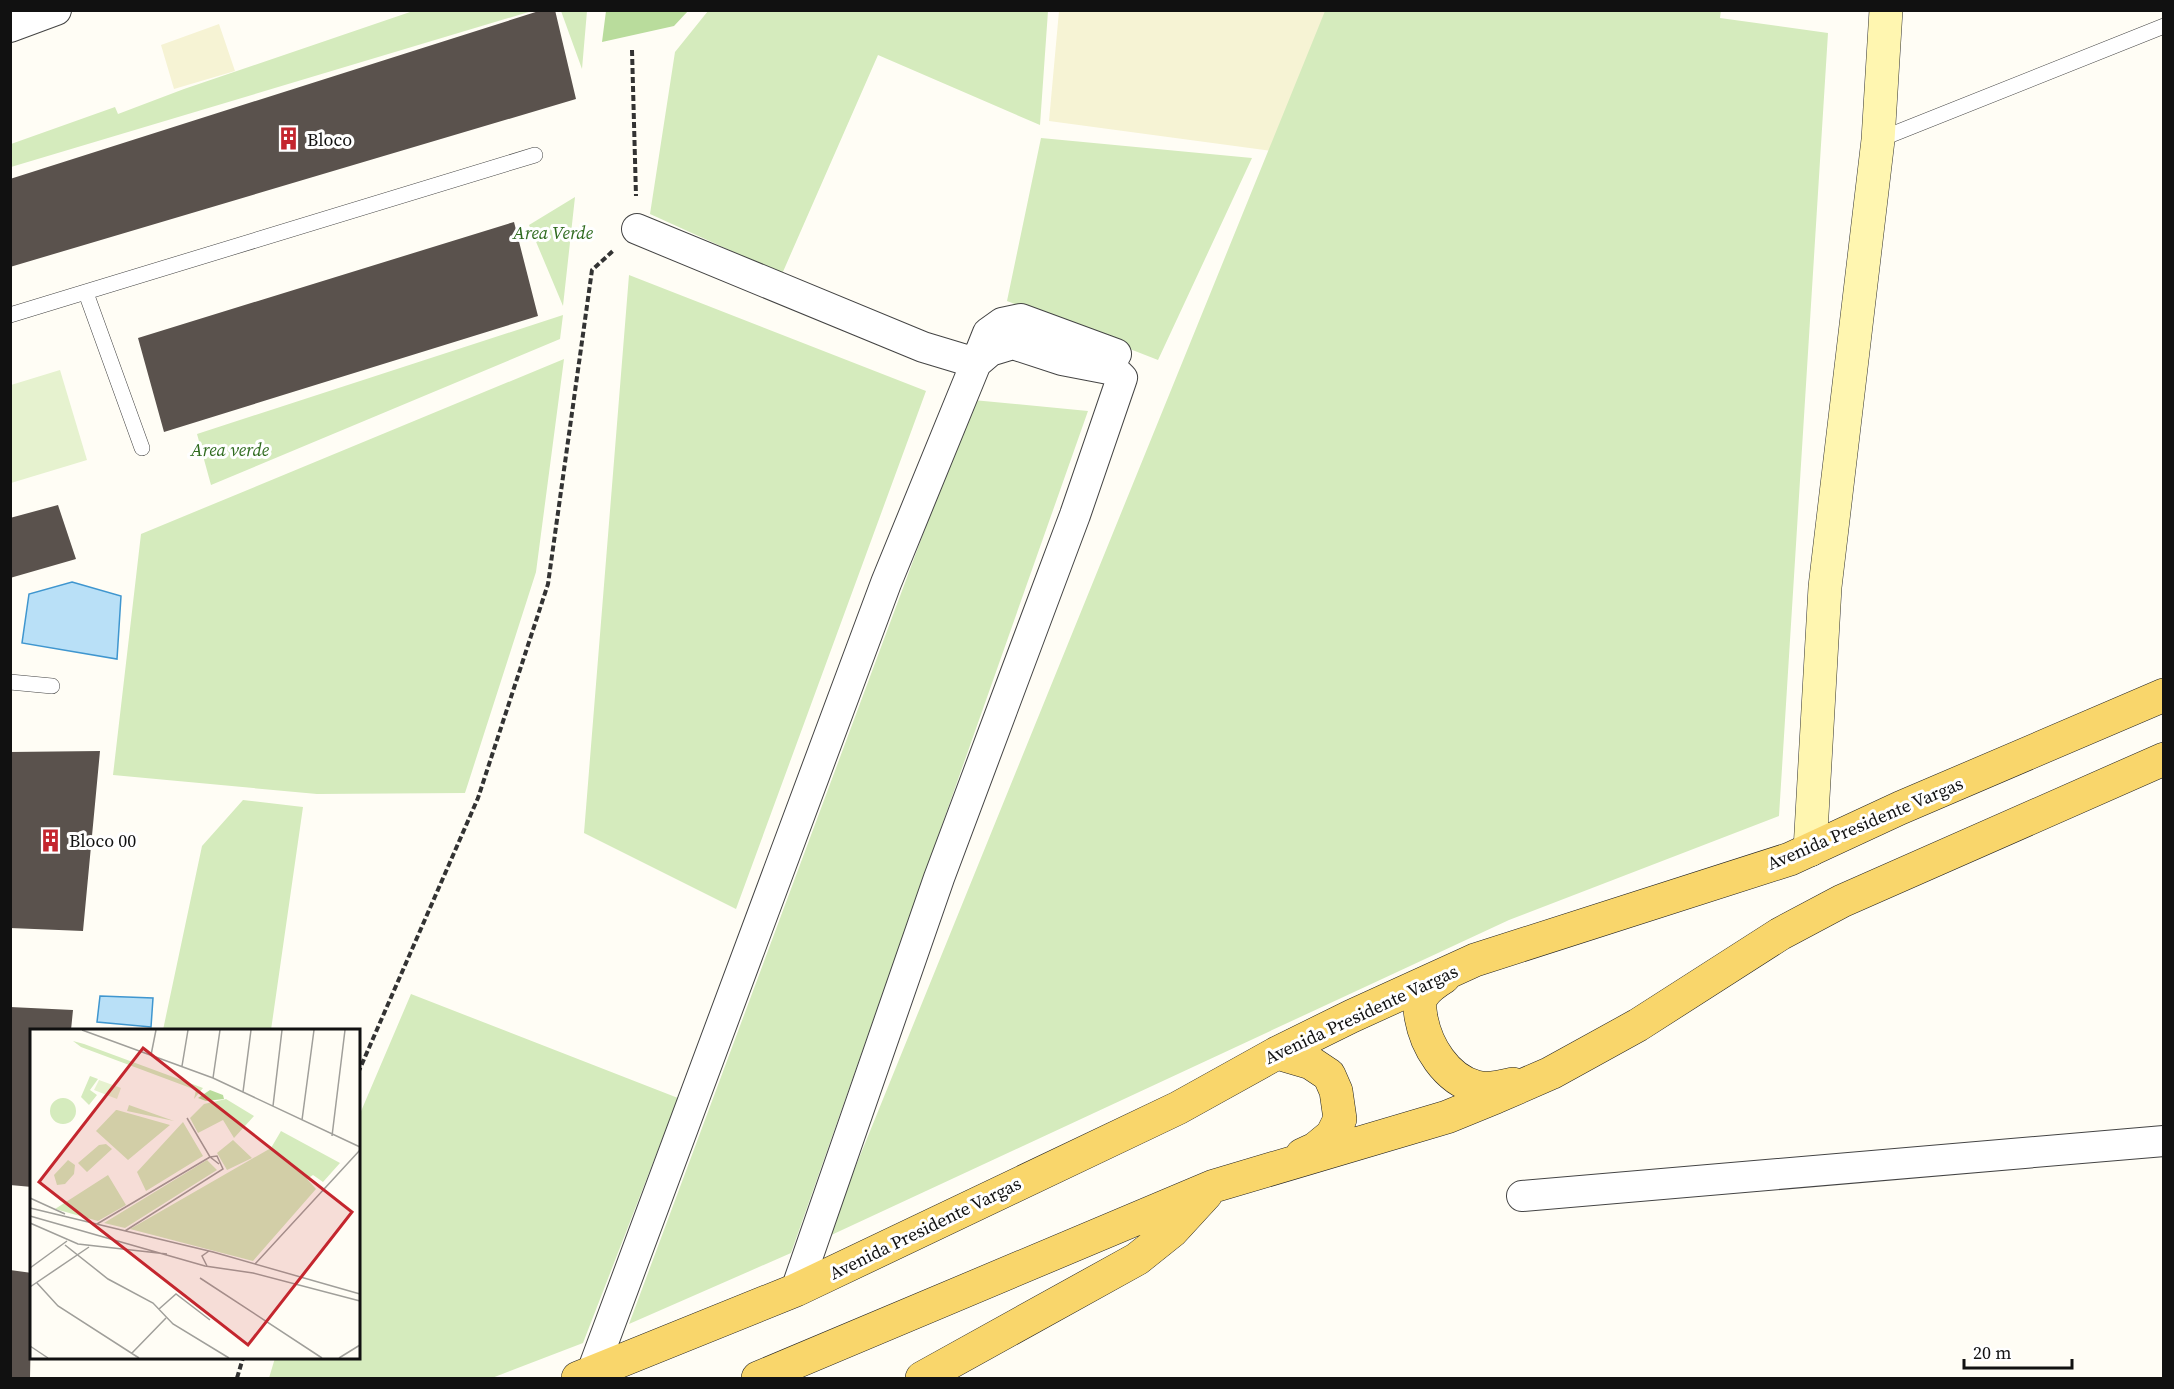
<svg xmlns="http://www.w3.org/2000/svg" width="2174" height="1389" font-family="'Source Serif 4',serif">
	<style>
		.farmland { fill: #f6f3d4 }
		.green { fill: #d5ebbd }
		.forest { fill: #b9dc9c }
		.pitch { fill: #e6f2cf }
		.water { fill: #b9e0f7; stroke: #3f96cf; stroke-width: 1.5 }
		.building { fill: #5a524d }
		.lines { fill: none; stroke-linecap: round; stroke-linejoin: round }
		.lane-casing { stroke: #444; stroke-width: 16 }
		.street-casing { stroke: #444; stroke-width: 32 }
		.secondary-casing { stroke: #333; stroke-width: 34 }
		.primary-casing { stroke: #222; stroke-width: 34 }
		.path { stroke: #333; stroke-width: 4; stroke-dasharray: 6 3; stroke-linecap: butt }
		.lane { stroke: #fff; stroke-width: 15 }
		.street { stroke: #fff; stroke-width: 30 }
		.secondary { stroke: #fff6b0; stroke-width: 33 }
		.primary { stroke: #f9d66b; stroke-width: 33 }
		.labels { text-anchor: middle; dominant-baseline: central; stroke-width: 6; stroke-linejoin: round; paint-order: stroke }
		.poi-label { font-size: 18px; fill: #111; stroke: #fff; text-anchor: start }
		.park-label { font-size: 18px; font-style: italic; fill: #2f6b1f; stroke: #fff }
		.street-label { font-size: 18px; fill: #111; stroke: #fff }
		.inset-road { fill: none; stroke: #a09f9a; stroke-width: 1.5 }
		.view { fill: #c4262e; fill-opacity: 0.15; stroke: #c4262e; stroke-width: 3 }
		.inset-edge { fill: none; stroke: #111; stroke-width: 3 }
	</style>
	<rect width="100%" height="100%" fill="#fffdf5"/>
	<!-- farmland -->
	<path class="farmland" d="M1059 11H1326L1272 151 1049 121Z
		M219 24 235 71 174 89 161 45Z"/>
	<!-- green -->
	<path class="green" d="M1721 10 1720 18 1828 33 1779 816 1509 920 827 1237 1325 11Z
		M413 11H532L11 167V144L115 107 118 114 184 89Z
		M561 11H587L582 69Z
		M708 11H1048L1040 125 878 55 782 274 650 214 675 52Z
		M1041 138 1252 158 1158 360 1007 301Z
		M575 197 563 306 529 225Z
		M629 275 926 391 736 909 584 833Z
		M563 315 560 339 211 485 197 434Z
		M564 359 536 572 465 793 317 794 113 775 141 534Z
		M973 400 1088 411 791 1253 629 1324Z
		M243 800 303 807 271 1030H163L202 846Z
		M411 994 678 1098 583 1343 492 1378H269L275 1358H358L359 1116Z"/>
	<!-- forest -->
	<path class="forest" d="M606 11V10L688 11 674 26 602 42Z"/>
	<!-- pitch -->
	<path class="pitch" d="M60 370 87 460 11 483V385Z"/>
	<!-- water -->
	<path class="water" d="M72 582 121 596 117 659 22 643 29 594Z
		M100 996 153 998 151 1027 97 1022Z"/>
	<!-- building -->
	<path class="building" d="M542 10H555L576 99 10 267V179Z
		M514 222 538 316 164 432 138 338Z
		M58 505 76 559 10 578V518Z
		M100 751 83 931 10 928V752Z
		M10 1007 73 1010 71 1030H32V1187L10 1185Z
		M10 1270 32 1273 30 1378H10Z"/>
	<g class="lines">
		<defs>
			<path id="lane" d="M1878 140 2164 26
				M86 293 142 448
				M10 315 535 155
				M10 682 52 686"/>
			<path id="street" d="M10 27 56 10
				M637 229 923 347 976 363 988 333 1002 323 1021 319 1116 354 1109 360
				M1522 1196 2164 1141
				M592 1372 886 583 976 363 990 351 1013 344 1062 360 1114 370 1122 378 1075 515 939 878 796 1290"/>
			<path id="secondary" d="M1810 850 1825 587 1878 140 1886 10"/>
			<path id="primary" d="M1444 977C1436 982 1428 987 1423 995 1418 1002 1420 1010 1421 1017 1426 1046 1446 1079 1476 1087 1488 1090 1501 1087 1513 1084
				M1277 1053 1311 1063 1329 1075 1336 1091 1340 1119 1332 1135 1315 1149 1302 1155
				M578 1378 796 1290 1178 1108 1277 1053 1352 1016 1475 960 1790 859 1900 808 2164 695
				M758 1378 1214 1186 1447 1117 1496 1097 1551 1073 1638 1025 1780 934 1842 901 2164 759
				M922 1378 1137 1259 1172 1231 1206 1194"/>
		</defs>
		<!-- lane casing -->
		<use href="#lane" class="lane-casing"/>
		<!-- street casing -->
		<use href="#street" class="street-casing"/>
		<!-- secondary casing -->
		<use href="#secondary" class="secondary-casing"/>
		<!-- primary casing -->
		<use href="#primary" class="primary-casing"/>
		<!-- path -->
		<path class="path" d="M632 50 636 196
			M358 1073 478 798 548 584 592 270 614 250
			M237 1378 243 1358"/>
		<!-- lane -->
		<use href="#lane" class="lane"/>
		<!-- street -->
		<use href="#street" class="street"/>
		<!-- secondary -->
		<use href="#secondary" class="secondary"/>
		<!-- primary -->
		<use href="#primary" class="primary"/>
	</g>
	<!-- icons -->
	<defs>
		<symbol id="building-bare" viewBox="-9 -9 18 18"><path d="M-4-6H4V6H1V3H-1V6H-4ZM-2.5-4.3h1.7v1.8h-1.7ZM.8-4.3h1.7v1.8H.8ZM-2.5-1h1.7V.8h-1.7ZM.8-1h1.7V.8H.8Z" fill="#c4262e" stroke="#fff" stroke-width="2.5" paint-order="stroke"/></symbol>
	</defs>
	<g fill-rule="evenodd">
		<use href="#building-bare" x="272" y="122" width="33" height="33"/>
		<use href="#building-bare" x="34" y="824" width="33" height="33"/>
	</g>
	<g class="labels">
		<!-- poi labels -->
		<g class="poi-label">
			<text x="307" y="139">Bloco</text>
			<text x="69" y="840">Bloco 00</text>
		</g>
		<!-- park labels -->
		<g class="park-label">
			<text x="553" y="232">Area Verde</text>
			<text x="230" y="449">Area verde</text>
		</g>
		<!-- street labels -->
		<g class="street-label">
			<text transform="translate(1865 823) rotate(-23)">Avenida Presidente Vargas</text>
			<text transform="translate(1361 1014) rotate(-25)">Avenida Presidente Vargas</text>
			<text transform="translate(925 1228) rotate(-26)">Avenida Presidente Vargas</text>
		</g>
	</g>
	<!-- overview -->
	<g transform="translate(30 1029)">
		<rect width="330" height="330" fill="#fffdf5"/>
		<path d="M43 12 54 15 173 59 164 70 166 61 51 18ZM60 47 68 50 60 61 67 66 59 76 51 68ZM20 82a13 13 0 1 1 26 0a13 13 0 1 1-26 0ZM196 70 224 87 204 109 193 91 168 104 160 89 174 75ZM99 76 144 92 97 82ZM86 81H87L140 96 98 131 66 102ZM153 93 173 127 116 162 107 143ZM251 102 310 134 293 153 283 146 277 150 286 160 223 232 100 200 241 119ZM203 111 222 129 197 141 187 124ZM76 115 82 120 57 143 48 134 69 116ZM38 131 45 136 44 145 35 155 27 156 24 146ZM177 131 187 141 95 199 74 194ZM78 146 96 176 68 192 25 180Z" fill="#d5ebbd"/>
		<path d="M180 61 193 66 194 70 176 72 168 69Z" fill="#b9dc9c"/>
		<path d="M69 51 91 59 87 70 64 61Z" fill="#e6f2cf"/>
		<path class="inset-road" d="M52 1 183 49 330 118M121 26 126 1M152 37 158 1M183 49 190 1M213 63 221 1M243 77 252 1M272 91 284 1M302 107 315 1M0 169 35 185M0 179 183 223 330 265M0 187 175 237 223 244 330 272M0 194 48 215 137 225M67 195 180 128 189 135M95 202 193 140 187 127 180 128 157 89M35 216 78 250 123 274 143 295 199 329M225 235 330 121M177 237 172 227 179 222M0 239 37 212M170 249 292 329M7 254 28 277 109 329M0 258 59 218M129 280 146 265 180 291M0 317 18 329M102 324 136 289M309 329 330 316"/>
		<path class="view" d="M113 19 322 183 218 316 9 153Z"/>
		<rect width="330" height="330" class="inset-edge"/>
	</g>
	<!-- border -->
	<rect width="2174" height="1389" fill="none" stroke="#111111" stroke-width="24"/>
	<!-- scale -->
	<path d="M1964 1359v9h108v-9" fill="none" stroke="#111111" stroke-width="3"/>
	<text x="1973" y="1359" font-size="18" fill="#111111" stroke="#ffffff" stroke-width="4.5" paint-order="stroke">20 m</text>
</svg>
